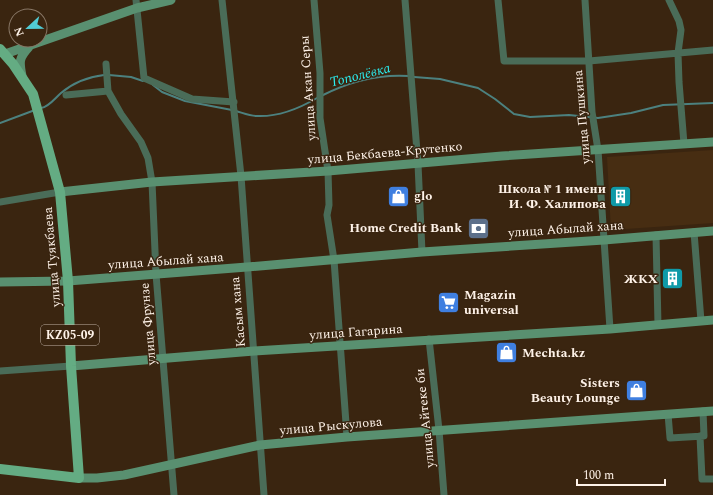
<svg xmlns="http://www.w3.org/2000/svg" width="713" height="495" font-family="Spectral,serif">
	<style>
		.built { fill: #472d12 }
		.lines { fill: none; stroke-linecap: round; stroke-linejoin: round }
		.stream { stroke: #4c817f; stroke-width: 2 }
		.street { stroke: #4a6c58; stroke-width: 7 }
		.secondary { stroke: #599070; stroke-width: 9 }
		.primary { stroke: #64ac83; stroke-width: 10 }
		.labels { text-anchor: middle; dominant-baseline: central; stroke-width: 3; stroke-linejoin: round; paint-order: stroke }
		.shield { fill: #3a2510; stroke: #c3b4a7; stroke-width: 1 }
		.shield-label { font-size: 12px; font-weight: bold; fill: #fef2e8 }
		.street-label { font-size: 13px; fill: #fef2e8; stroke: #3a2510 }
		.poi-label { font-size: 13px; font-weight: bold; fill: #fef2e8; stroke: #3a2510; text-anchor: end }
		.water-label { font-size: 14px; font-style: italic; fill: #2aeff1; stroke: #3a2510 }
	</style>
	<rect width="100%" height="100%" fill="#3a2510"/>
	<!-- built -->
	<path class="built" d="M713 150V223L611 230 607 157Z"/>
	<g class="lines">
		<!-- stream -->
		<path class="stream" d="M109 75 131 77 143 81
			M414 77 440 79 478 88 495 99 514 114 530 117 569 115 598 118 631 113 663 105 713 103
			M153 85 162 92 185 101 232 110
			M321 96C348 82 379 74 409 76
			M41 108C49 107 55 98 61 93 74 82 87 77 104 75
			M236 111C243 113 250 116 257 116 278 117 300 108 317 98
			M0 123 35 110"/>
		<!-- street -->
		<path class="street" d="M136 0 144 78 192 99 234 102
			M222 0 241 176 264 495
			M314 0 320 73V118L328 171 329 205 327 215 334 260 347 437
			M405 0 418 164 422 252
			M498 0 504 61H589L713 50
			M585 0 592 112 598 150 610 329
			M669 0 679 21 681 30 678 53 679 82 684 144
			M106 64 108 91 121 114 141 142 148 158 152 182 156 274 174 495
			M66 95 108 91
			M0 202 60 192
			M694 232 701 321
			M656 235 658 325
			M429 339 439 430 444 495
			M0 371 71 366
			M668 414 670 438 704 436 703 411
			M700 436 702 479H713"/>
		<!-- secondary -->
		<path class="secondary" d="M5 54 137 8 171 0
			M22 76C19 61 19 58 29 47
			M60 192 152 182 328 171 502 156 713 142
			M0 282 68 281 247 267 422 252 604 240 713 231
			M71 366 254 351 610 329 713 320
			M79 478H97L124 475 260 445 347 437 713 411"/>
		<!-- primary -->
		<path class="primary" d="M0 49 13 64 33 94 60 192 68 281 71 366 79 478 0 469"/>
	</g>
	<!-- icons -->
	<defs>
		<symbol id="shop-square" viewBox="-11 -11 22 22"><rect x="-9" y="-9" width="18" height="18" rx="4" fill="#3f7fe0" stroke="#3a2510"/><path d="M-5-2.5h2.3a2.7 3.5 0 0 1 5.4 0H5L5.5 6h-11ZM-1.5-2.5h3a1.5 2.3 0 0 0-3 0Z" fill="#fff"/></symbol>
		<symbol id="building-square" viewBox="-11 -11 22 22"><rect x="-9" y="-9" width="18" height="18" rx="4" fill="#0f9aa8" stroke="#3a2510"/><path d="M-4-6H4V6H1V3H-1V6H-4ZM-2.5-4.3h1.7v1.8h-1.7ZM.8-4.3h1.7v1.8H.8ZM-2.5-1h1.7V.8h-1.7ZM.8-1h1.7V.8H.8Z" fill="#fff"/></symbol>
		<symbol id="bank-square" viewBox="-11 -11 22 22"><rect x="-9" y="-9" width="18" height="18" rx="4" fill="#5c6f8a" stroke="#3a2510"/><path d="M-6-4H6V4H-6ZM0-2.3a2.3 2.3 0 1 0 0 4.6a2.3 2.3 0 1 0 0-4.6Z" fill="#fff"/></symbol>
		<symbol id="supermarket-square" viewBox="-11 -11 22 22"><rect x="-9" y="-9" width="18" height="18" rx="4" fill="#3f7fe0" stroke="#3a2510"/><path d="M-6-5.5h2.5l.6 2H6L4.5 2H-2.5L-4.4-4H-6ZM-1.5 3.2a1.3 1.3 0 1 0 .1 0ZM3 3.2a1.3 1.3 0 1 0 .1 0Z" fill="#fff"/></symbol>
	</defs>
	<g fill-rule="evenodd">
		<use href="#shop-square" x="386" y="184" width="25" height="25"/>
		<use href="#building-square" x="608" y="184" width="25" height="25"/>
		<use href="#bank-square" x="466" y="216" width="25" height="25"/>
		<use href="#building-square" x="660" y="266" width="25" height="25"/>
		<use href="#supermarket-square" x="436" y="290" width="25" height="25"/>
		<use href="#shop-square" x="494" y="340" width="25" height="25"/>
		<use href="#shop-square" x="624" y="378" width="25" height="25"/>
	</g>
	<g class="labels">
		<!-- shield labels -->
		<rect class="shield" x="41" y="325" width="58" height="20" rx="3"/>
		<g class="shield-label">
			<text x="70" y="335">KZ05-09</text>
		</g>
		<!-- street labels -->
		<g class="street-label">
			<text transform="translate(308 88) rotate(-94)">улица Акан Серы</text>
			<text transform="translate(582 117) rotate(-95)">улица Пушкина</text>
			<text transform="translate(385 153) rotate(-5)">улица Бекбаева-Крутенко</text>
			<text transform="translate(566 229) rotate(-4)">улица Абылай хана</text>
			<text transform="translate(52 257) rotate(-95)">улица Туякбаева</text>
			<text transform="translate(166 261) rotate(-4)">улица Абылай хана</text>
			<text transform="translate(238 312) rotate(-95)">Касым хана</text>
			<text transform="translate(148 324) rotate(-95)">улица Фрунзе</text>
			<text transform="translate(356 332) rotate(-4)">улица Гагарина</text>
			<text transform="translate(425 418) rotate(-96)">улица Айтеке би</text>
			<text transform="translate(331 426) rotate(-5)">улица Рыскулова</text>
		</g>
		<!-- poi labels -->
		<g class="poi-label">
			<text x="606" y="189">Школа № 1 имени<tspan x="606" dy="15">И. Ф. Халипова</tspan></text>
			<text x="414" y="196" text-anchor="start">glo</text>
			<text x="462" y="228">Home Credit Bank</text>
			<text x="658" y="279">ЖКХ</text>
			<text x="464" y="295" text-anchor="start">Magazin<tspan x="464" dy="15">universal</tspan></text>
			<text x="522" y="353" text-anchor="start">Mechta.kz</text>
			<text x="620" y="383">Sisters<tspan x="620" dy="15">Beauty Lounge</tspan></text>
		</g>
		<!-- water labels -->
		<g class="water-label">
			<text transform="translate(360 75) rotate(-14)">Тополёвка</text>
		</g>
	</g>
	<!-- north arrow -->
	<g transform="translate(28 28) rotate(248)"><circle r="19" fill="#3a2510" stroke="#887766"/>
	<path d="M0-3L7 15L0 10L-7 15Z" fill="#51ccd5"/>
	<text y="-6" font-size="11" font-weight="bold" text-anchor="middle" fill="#fef2e8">N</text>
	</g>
	<!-- scale -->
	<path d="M577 479v6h88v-6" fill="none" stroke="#fef2e8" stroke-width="2"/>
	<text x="583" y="479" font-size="12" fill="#fef2e8" stroke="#3a2510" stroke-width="3" paint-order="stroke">100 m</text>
</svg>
